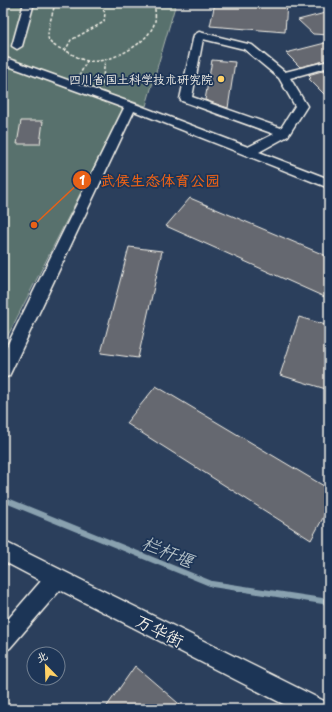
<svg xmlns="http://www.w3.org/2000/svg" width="332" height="712" font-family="'Playpen Sans','LXGW WenKai TC',sans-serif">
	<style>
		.green { fill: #58716d; stroke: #a6b1aa }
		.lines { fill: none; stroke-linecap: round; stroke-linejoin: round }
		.stream { fill: #89a1af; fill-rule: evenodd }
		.building { fill: #65676f; stroke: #f4f1e8 }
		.minor-casing { stroke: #f4f1e8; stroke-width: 3 }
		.path { stroke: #f4f1e8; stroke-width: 1.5; stroke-dasharray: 3 2; stroke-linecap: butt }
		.minor { fill: #1d3557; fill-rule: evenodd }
		.poi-dot { fill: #ffd166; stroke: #1d3557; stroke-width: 1.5 }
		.labels { text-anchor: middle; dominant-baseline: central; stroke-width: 3.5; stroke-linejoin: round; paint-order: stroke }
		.far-poi-label { font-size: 12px; fill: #f4f1e8; stroke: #1d3557; text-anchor: end }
		.near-street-label { font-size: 17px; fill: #f4f1e8; stroke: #1d3557 }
		.near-water-label { font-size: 18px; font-style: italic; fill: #b6c2c7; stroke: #1d3557 }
		.leader { fill: none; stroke: #e96117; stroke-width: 1.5 }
		.callout-dot { fill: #e96117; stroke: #1d3557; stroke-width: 1.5 }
		.mark-label { font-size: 12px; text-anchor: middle; font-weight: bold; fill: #fff }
		.callout-label { font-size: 15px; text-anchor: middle; font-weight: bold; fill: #e96117; stroke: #1d3557; stroke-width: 3.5; stroke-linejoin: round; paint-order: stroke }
	</style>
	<rect width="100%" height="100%" fill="#2b3f5c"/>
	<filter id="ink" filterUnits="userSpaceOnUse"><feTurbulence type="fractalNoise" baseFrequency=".025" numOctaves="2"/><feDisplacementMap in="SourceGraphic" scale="8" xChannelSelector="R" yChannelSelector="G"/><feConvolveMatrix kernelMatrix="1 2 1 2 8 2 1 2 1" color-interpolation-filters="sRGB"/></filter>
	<g filter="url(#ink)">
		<!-- green -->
		<path class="green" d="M8 3H176L146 106 128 100 3 345V54L5 52 3 50V18Z"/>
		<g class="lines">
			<!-- stream -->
			<path class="stream" d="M3 496 212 581 329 599V605L212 587 3 502Z"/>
		</g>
		<!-- building -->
		<path class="building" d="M215 3H287L285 32 210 26Z
			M329 12V35L313 34 298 20Z
			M329 42V60L300 67 286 53Z
			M212 60 235 62 228 108 205 100Z
			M329 69V99L309 79 311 78 308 75Z
			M21 121H43L40 144H17Z
			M190 198 329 257V299L166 226Z
			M129 247 162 251 138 358 101 353Z
			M299 317 329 326V390L280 375Z
			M156 386 329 489V507L311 540 126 423Z
			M135 666 185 709H105Z"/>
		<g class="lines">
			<defs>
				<path id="minor" d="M24 3H34L22 46 17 49 12 46Z
					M199 32 252 45 285 72 329 61V67L290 78 307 106 288 136 259 152 329 179V188L134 111 9 376 3 378V354L124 108 3 64V57L135 104 248 147 274 134 182 101 180 99 194 35ZM203 39 244 49 279 78 295 106 281 128 192 97Z
					M3 541 324 701 327 709H293L60 590 10 648 3 652V625L41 581 3 561Z"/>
			</defs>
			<!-- minor casing -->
			<use href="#minor" class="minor-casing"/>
			<!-- path -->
			<path class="path" d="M55 3C53 13 48 26 48 36 48 45 59 48 66 51 73 54 80 60 88 61 109 64 150 44 155 21 156 16 155 9 154 3
				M66 3 101 5 114 3
				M40 6H55
				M65 51 71 40 104 22 105 13 101 5
				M79 76 87 61
				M102 85 105 60"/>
			<!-- minor -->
			<use href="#minor" class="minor"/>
		</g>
	</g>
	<!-- markers -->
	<circle class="poi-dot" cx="221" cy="79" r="4"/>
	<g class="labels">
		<!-- far-poi labels -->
		<g class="far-poi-label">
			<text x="213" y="79">四川省国土科学技术研究院</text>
		</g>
		<!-- near-street labels -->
		<g class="near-street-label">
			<text transform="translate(160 630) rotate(27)">万华街</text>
		</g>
		<!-- near-water labels -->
		<g class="near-water-label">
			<text transform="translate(168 551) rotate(22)">栏杆堰</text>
		</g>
	</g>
	<!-- callouts -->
	<path class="leader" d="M34 225L82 180"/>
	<g class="callout-dot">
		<circle cx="34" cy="225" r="4"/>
		<circle cx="82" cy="180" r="10"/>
	</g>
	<g class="mark-label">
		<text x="82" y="185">1</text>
	</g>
	<g class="callout-label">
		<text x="160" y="186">武侯生态体育公园</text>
	</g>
	<!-- margin -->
	<rect width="332" height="712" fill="none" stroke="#1d3557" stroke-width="16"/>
	<rect x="8" y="8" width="316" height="696" fill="none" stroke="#f4f1e8" stroke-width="1.5" filter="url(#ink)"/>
	<!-- north arrow -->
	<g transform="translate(46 666) rotate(337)"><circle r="19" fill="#1d3557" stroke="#738091"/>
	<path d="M0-3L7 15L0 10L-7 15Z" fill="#ffd166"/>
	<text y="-6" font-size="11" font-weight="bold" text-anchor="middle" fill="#f4f1e8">北</text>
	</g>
</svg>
